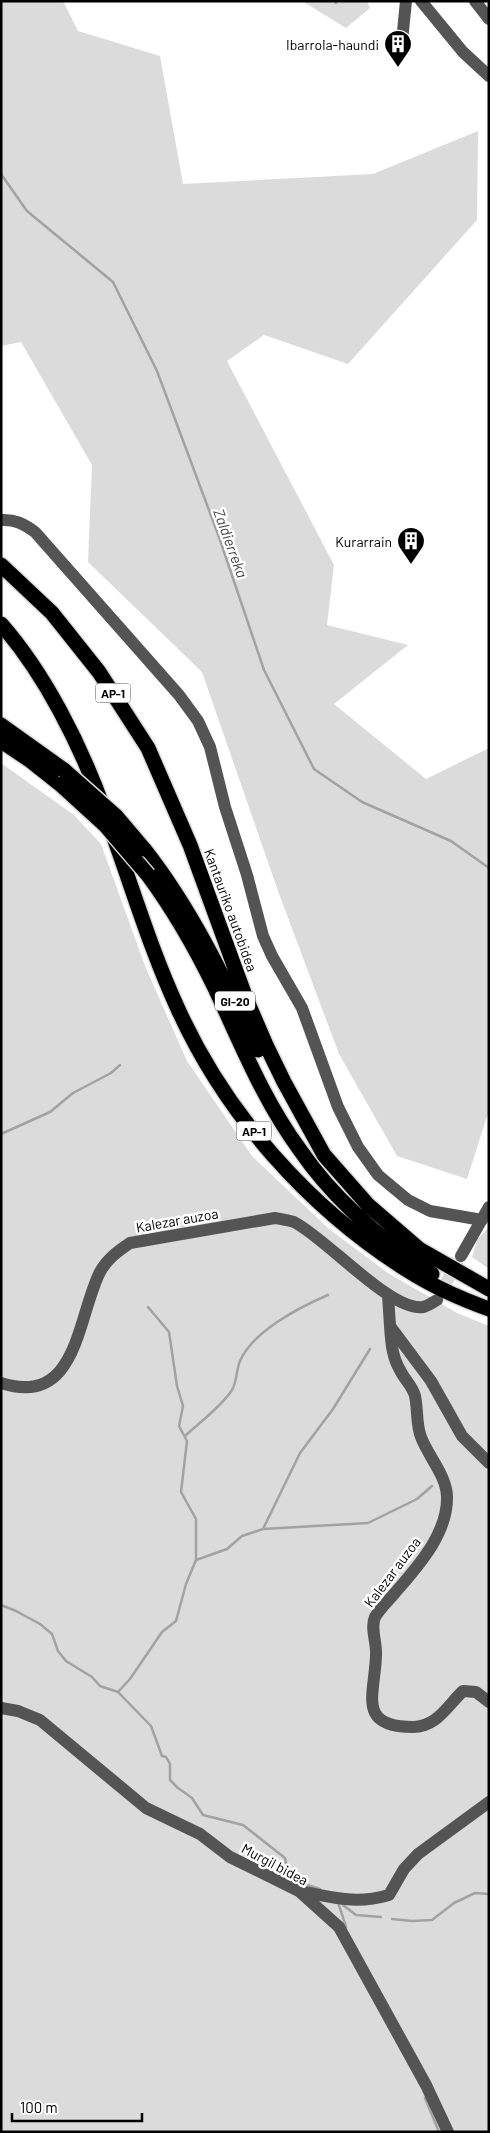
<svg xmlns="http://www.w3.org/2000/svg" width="490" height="2133" font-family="Barlow,sans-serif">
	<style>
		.green { fill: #dbdbdb }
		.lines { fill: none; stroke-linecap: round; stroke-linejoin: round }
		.stream { stroke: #a2a2a2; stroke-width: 2.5 }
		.minor-tunnel { stroke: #d9d9d9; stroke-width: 12; stroke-dasharray: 12 6; stroke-linecap: butt }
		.highway-casing { stroke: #dbdbdb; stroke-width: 18 }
		.minor { stroke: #545454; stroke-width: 12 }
		.highway { stroke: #000; stroke-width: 15 }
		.highway-bridge-casing { stroke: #dbdbdb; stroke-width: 18; stroke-linecap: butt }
		.highway-bridge { stroke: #000; stroke-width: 15 }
		.labels { text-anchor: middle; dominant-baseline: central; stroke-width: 5; stroke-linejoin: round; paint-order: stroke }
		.shield { fill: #fff; stroke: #4c4c4c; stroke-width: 1 }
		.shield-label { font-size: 12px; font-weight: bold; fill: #000 }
		.poi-label { font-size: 14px; fill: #000; stroke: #fff; text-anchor: end }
		.street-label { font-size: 14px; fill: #000; stroke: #fff }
		.water-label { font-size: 15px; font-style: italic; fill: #434343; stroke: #fff }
	</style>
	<rect width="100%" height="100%" fill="#fff"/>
	<!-- green -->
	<path class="green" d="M1 1H63L78 31 160 56 183 184 373 174 478 131 477 220 348 364 264 335 227 361 334 565 327 625 408 645 334 704 426 779 489 748V1110L467 1179 397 1156 339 1054 278 891 202 672 88 562 92 465 21 342 1 346Z
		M302 1H367L370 8 346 28Z
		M1 763 74 815 101 844 145 966 187 1061 252 1156 329 1229 388 1273 457 1313 489 1326V2132H1Z
		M489 1227V1269L472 1257 477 1240Z"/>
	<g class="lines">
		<!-- stream -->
		<path class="stream" d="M335 1 336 3
			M1 174 27 211 113 282 157 371 219 537 264 670 314 769 362 802 451 841 489 868
			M1 1134 50 1112 73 1093 111 1073 120 1065
			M185 1436C199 1423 222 1406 232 1390 237 1382 236 1370 240 1361 253 1331 300 1307 328 1295
			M263 1529 300 1453 333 1409 370 1349
			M196 1560 227 1549 242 1536 263 1529 368 1523 417 1499 432 1486
			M1 1605 16 1611 40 1624 52 1634 58 1651 66 1661 92 1677 100 1686 118 1692 151 1726 162 1756 166 1757 170 1764V1780L178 1788 192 1798 203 1815 243 1825 285 1858 289 1879 320 1889
			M118 1692 130 1679 162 1632 176 1621 186 1584 196 1560V1519L181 1492 187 1441 179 1426 183 1406 177 1386 169 1332 148 1307
			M338 1902 346 1927
			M343 1905 356 1915 381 1917
			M392 1919 412 1921 432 1920 454 1903 475 1893 489 1894
			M425 2098 439 2132"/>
		<!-- minor-tunnel -->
		<path class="minor-tunnel" d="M438 1298 458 1260"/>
		<defs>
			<path id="highway" d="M1 565 52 613 99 672 148 748 190 845 247 1001 266 1045 284 1082 324 1155 368 1205 419 1249 489 1289
				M1 624C45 674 80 744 103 807
				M1 725 64 770
				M1 741 31 761 60 784
				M113 835C134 893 152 953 178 1009 226 1115 309 1208 407 1270 432 1286 461 1299 489 1309
				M144 849C192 910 225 980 258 1050
				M148 875C173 909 195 947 214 986 240 1041 263 1100 300 1150 335 1201 381 1240 432 1274"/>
		</defs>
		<!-- highway casing -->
		<use href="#highway" class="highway-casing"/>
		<!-- minor -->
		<path class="minor" d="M421 1 463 52 489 76
			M475 1 489 19
			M401 51 406 1
			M1 520C15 519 24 524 35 532L179 695 198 721 210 747 225 807 247 875 263 936 272 956 302 1008 338 1107 358 1147 378 1175 408 1200 430 1211 482 1220
			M461 1256 489 1207
			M388 1295 390 1326 431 1381 462 1436 489 1463
			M390 1326C391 1341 392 1357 400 1370 404 1379 413 1387 415 1396 418 1409 416 1425 421 1437 428 1456 446 1475 447 1496 448 1534 418 1566 394 1594 388 1601 380 1609 375 1617 370 1628 377 1643 376 1655 375 1694 356 1727 413 1727 437 1727 447 1706 463 1691L476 1692 489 1702
			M1 1383C78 1408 77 1317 100 1272 107 1259 118 1251 130 1243L275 1218C281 1219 288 1220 294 1222 326 1238 391 1312 423 1307 428 1306 433 1302 437 1300
			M1 1708 18 1711 40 1720 146 1808 200 1834 230 1857 299 1891 339 1927 426 2085 448 2132
			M299 1891C333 1897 354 1905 389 1895L404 1869 418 1854 489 1802"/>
		<!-- highway -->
		<use href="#highway" class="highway"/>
		<defs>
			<path id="highway-bridge" d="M64 770 116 816 144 849
				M60 784 106 826 148 875"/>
		</defs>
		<!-- highway-bridge casing -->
		<use href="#highway-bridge" class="highway-bridge-casing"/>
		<!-- highway-bridge -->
		<use href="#highway-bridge" class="highway-bridge"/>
	</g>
	<!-- icons -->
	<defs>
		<symbol id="building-pin" viewBox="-11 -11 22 30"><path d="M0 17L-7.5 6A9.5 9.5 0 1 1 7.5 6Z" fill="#000" stroke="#fff"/><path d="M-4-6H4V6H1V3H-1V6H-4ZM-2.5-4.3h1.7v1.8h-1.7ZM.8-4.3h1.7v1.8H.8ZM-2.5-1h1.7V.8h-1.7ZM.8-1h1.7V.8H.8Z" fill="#fff"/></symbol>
	</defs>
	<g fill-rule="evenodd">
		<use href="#building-pin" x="382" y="28" width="32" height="43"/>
		<use href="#building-pin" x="395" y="525" width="32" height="43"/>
	</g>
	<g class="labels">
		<!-- shield labels -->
		<g class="shield">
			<rect x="95.5" y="683.5" width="35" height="19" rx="4"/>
			<rect x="215" y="991.5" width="40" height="19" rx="4"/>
			<rect x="236.5" y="1121.5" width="35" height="19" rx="4"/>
		</g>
		<g class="shield-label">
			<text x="113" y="693">AP-1</text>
			<text x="235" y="1001">GI-20</text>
			<text x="254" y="1131">AP-1</text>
		</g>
		<!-- poi labels -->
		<g class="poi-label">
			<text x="379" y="44">Ibarrola-haundi</text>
			<text x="392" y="541">Kurarrain</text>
		</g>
		<!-- street labels -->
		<g class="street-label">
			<text transform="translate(231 910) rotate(70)">Kantauriko autobidea</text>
			<text transform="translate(177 1220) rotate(-10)">Kalezar auzoa</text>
			<text transform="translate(392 1572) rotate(-53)">Kalezar auzoa</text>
			<text transform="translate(275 1864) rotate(28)">Murgil bidea</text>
		</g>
		<!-- water labels -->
		<g class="water-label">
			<text transform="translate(231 543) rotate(70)">Zaldierreka</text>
		</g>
	</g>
	<!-- border -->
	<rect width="490" height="2133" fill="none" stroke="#000000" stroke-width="5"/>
	<!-- scale -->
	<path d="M12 2113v8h130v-8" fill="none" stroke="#000000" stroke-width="2.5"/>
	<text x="20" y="2113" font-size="15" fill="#000000" stroke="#ffffff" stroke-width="4" paint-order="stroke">100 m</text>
</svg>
